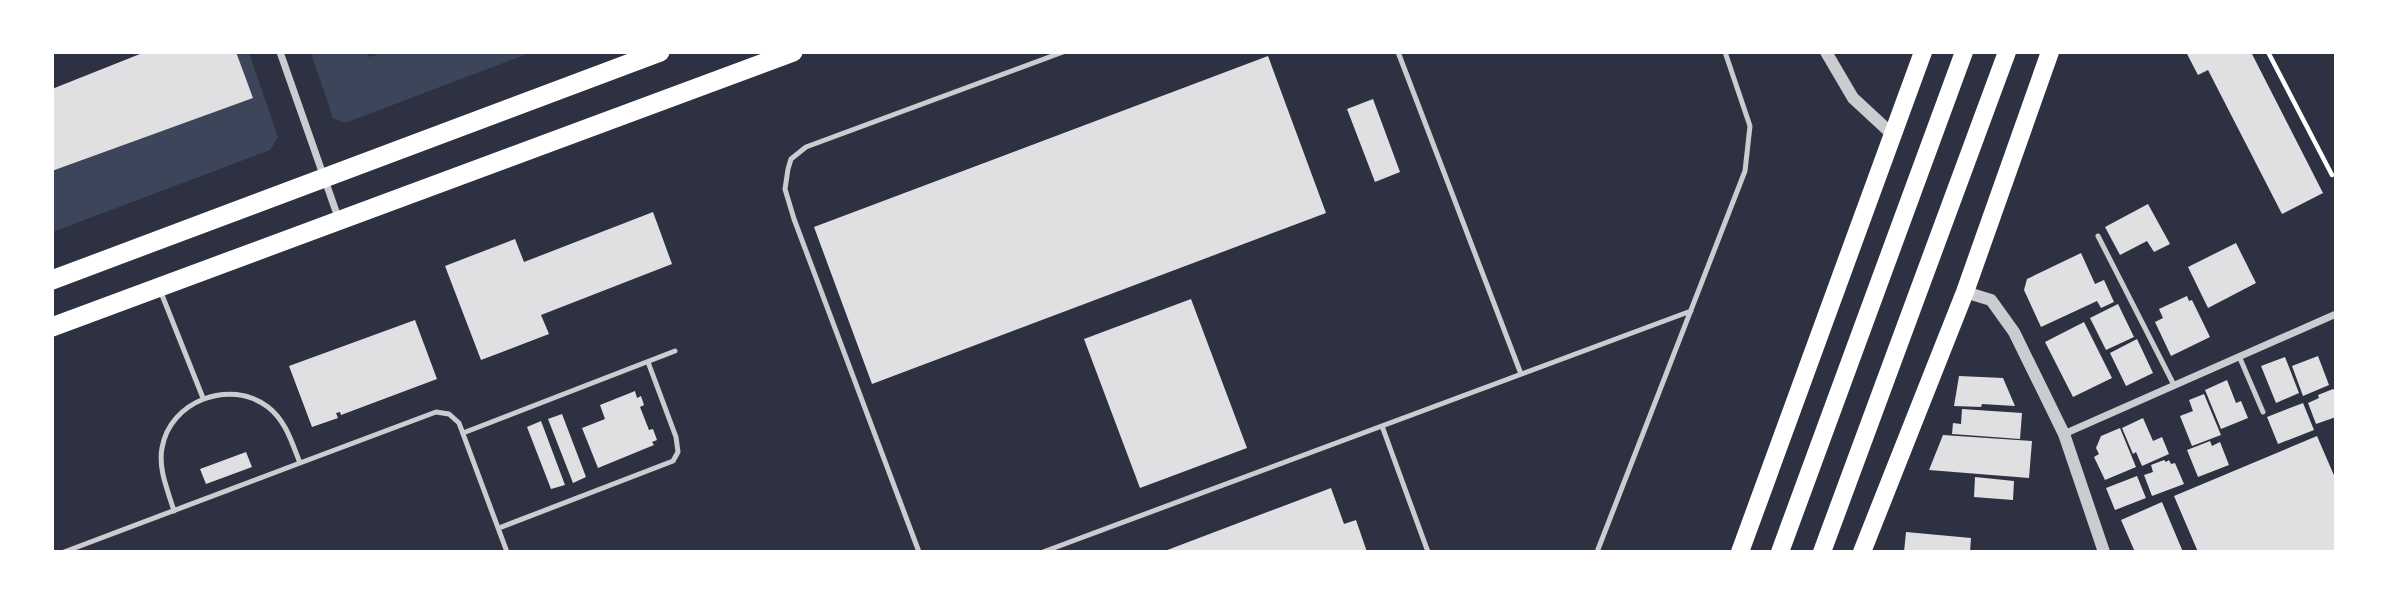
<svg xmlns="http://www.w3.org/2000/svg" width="2388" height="604" font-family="'Source Sans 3',sans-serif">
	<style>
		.green { fill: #3c4559 }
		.building { fill: #e0e0e3 }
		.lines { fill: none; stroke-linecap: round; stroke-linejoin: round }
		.path { stroke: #fff; stroke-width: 4.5 }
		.service { stroke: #caccd0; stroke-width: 5 }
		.minor { stroke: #caccd0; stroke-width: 7 }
		.tertiary { stroke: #caccd0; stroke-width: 12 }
		.primary { stroke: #fff; stroke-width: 18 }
		.trunk { stroke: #fff; stroke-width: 19 }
	</style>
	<rect width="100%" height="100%" fill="#2d3142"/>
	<!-- green -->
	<path class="green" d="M236 53H249L278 137 270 150 53 232V171L252 98Z
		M382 53V52L530 53 345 123 333 118 311 53H367L369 57Z"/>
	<!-- building -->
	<path class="building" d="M145 52H236L253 98 52 171V89Z
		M2186 52H2251L2323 193 2282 214 2208 70 2198 75Z
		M1268 56 1326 213 872 384 814 227Z
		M1373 99 1400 172 1375 182 1347 109Z
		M2148 204 2170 244 2154 252 2147 241 2120 255 2105 227Z
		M653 212 672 264 541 315 549 334 481 360 445 266 515 239 524 262Z
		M2236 243 2256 283 2208 308 2188 267Z
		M2081 253 2095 284 2104 280 2114 302 2101 308 2097 301 2041 327 2024 290 2027 279Z
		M2187 296 2189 301 2192 300 2210 337 2171 356 2155 322 2163 318 2159 309Z
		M1191 299 1247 448 1140 488 1084 339Z
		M2118 304 2134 337 2106 350 2090 318Z
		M415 320 437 379 341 415 340 412 336 413 338 418 312 427 289 366Z
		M2084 322 2112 378 2073 397 2045 342Z
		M2137 339 2153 373 2126 386 2110 353Z
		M2318 356 2329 385 2303 396 2292 366Z
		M2285 357 2299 393 2276 403 2261 366Z
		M1959 376 2003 378 2015 406 1982 404 1981 407 1954 406Z
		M2227 380 2236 403 2241 401 2248 418 2221 429 2205 390Z
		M2333 389 2336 392V417L2316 424 2308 403 2319 398 2318 395Z
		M635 391 637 398 641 396 644 405 640 407 649 430 653 429 657 440 652 442 654 445 598 468 582 428 605 419 600 405Z
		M2204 394 2221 435 2192 446 2180 416 2193 411 2189 400Z
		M2303 403 2314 430 2278 444 2267 417Z
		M1962 409 2022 413 2020 439 1952 434 1953 423 1961 424Z
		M562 414 586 477 573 483 548 419Z
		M2143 418 2153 441 2162 437 2169 454 2142 466 2136 452 2133 454 2122 428Z
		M541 421 565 485 551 489 527 427Z
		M2120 428 2136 467 2105 480 2094 457 2099 454 2096 448 2101 436Z
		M1943 435 2032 441 2029 478 1929 470Z
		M2317 436 2336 480V552H2198L2174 496Z
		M2210 441 2212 446 2220 442 2229 465 2198 477 2187 450Z
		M246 452 252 467 206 484 200 469Z
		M2164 460 2166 462 2169 460 2171 464 2175 463 2184 484 2152 496 2144 475 2153 472 2151 465Z
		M2137 476 2146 498 2115 510 2106 488Z
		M1975 477 2014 481 2013 500 1974 497Z
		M1331 488 1344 524 1356 520 1367 552H1162Z
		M2162 502 2183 552H2135L2121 520Z
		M1906 532 1971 538 1970 552H1904Z"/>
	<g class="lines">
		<!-- path -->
		<path class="path" d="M2268 52 2332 175"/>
		<!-- service -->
		<path class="service" d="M1398 52 1521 374
			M2098 236 2174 385
			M160 290 203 398
			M2239 356 2263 412
			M1382 426 1428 552
			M463 433 675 351
			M300 463 436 412 449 414 459 423 507 552
			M499 528 673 461 678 452 676 437 648 362
			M64 552 300 463C292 443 286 421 268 407 230 378 170 401 162 448 158 469 168 491 174 511
			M919 552 794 219 785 189 788 169 791 159 806 147 1063 52
			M1043 552 1691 311
			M1597 552 1745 171 1750 126 1725 52"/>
		<!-- minor -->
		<path class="minor" d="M280 52 339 220
			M2064 434 2336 314"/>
		<!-- tertiary -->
		<path class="tertiary" d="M1826 52 1853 98 1893 135
			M1965 292 1991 300 2014 332 2064 434 2104 552"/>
		<!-- primary -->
		<path class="primary" d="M1740 552 1923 52
			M1780 552 1964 52
			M1822 552 2007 52
			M1862 552 1965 292 2050 52"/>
		<!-- trunk -->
		<path class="trunk" d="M52 280 660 52
			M52 327 793 52"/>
	</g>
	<!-- border -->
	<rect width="2388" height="604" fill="none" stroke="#ffffff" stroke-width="108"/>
</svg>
